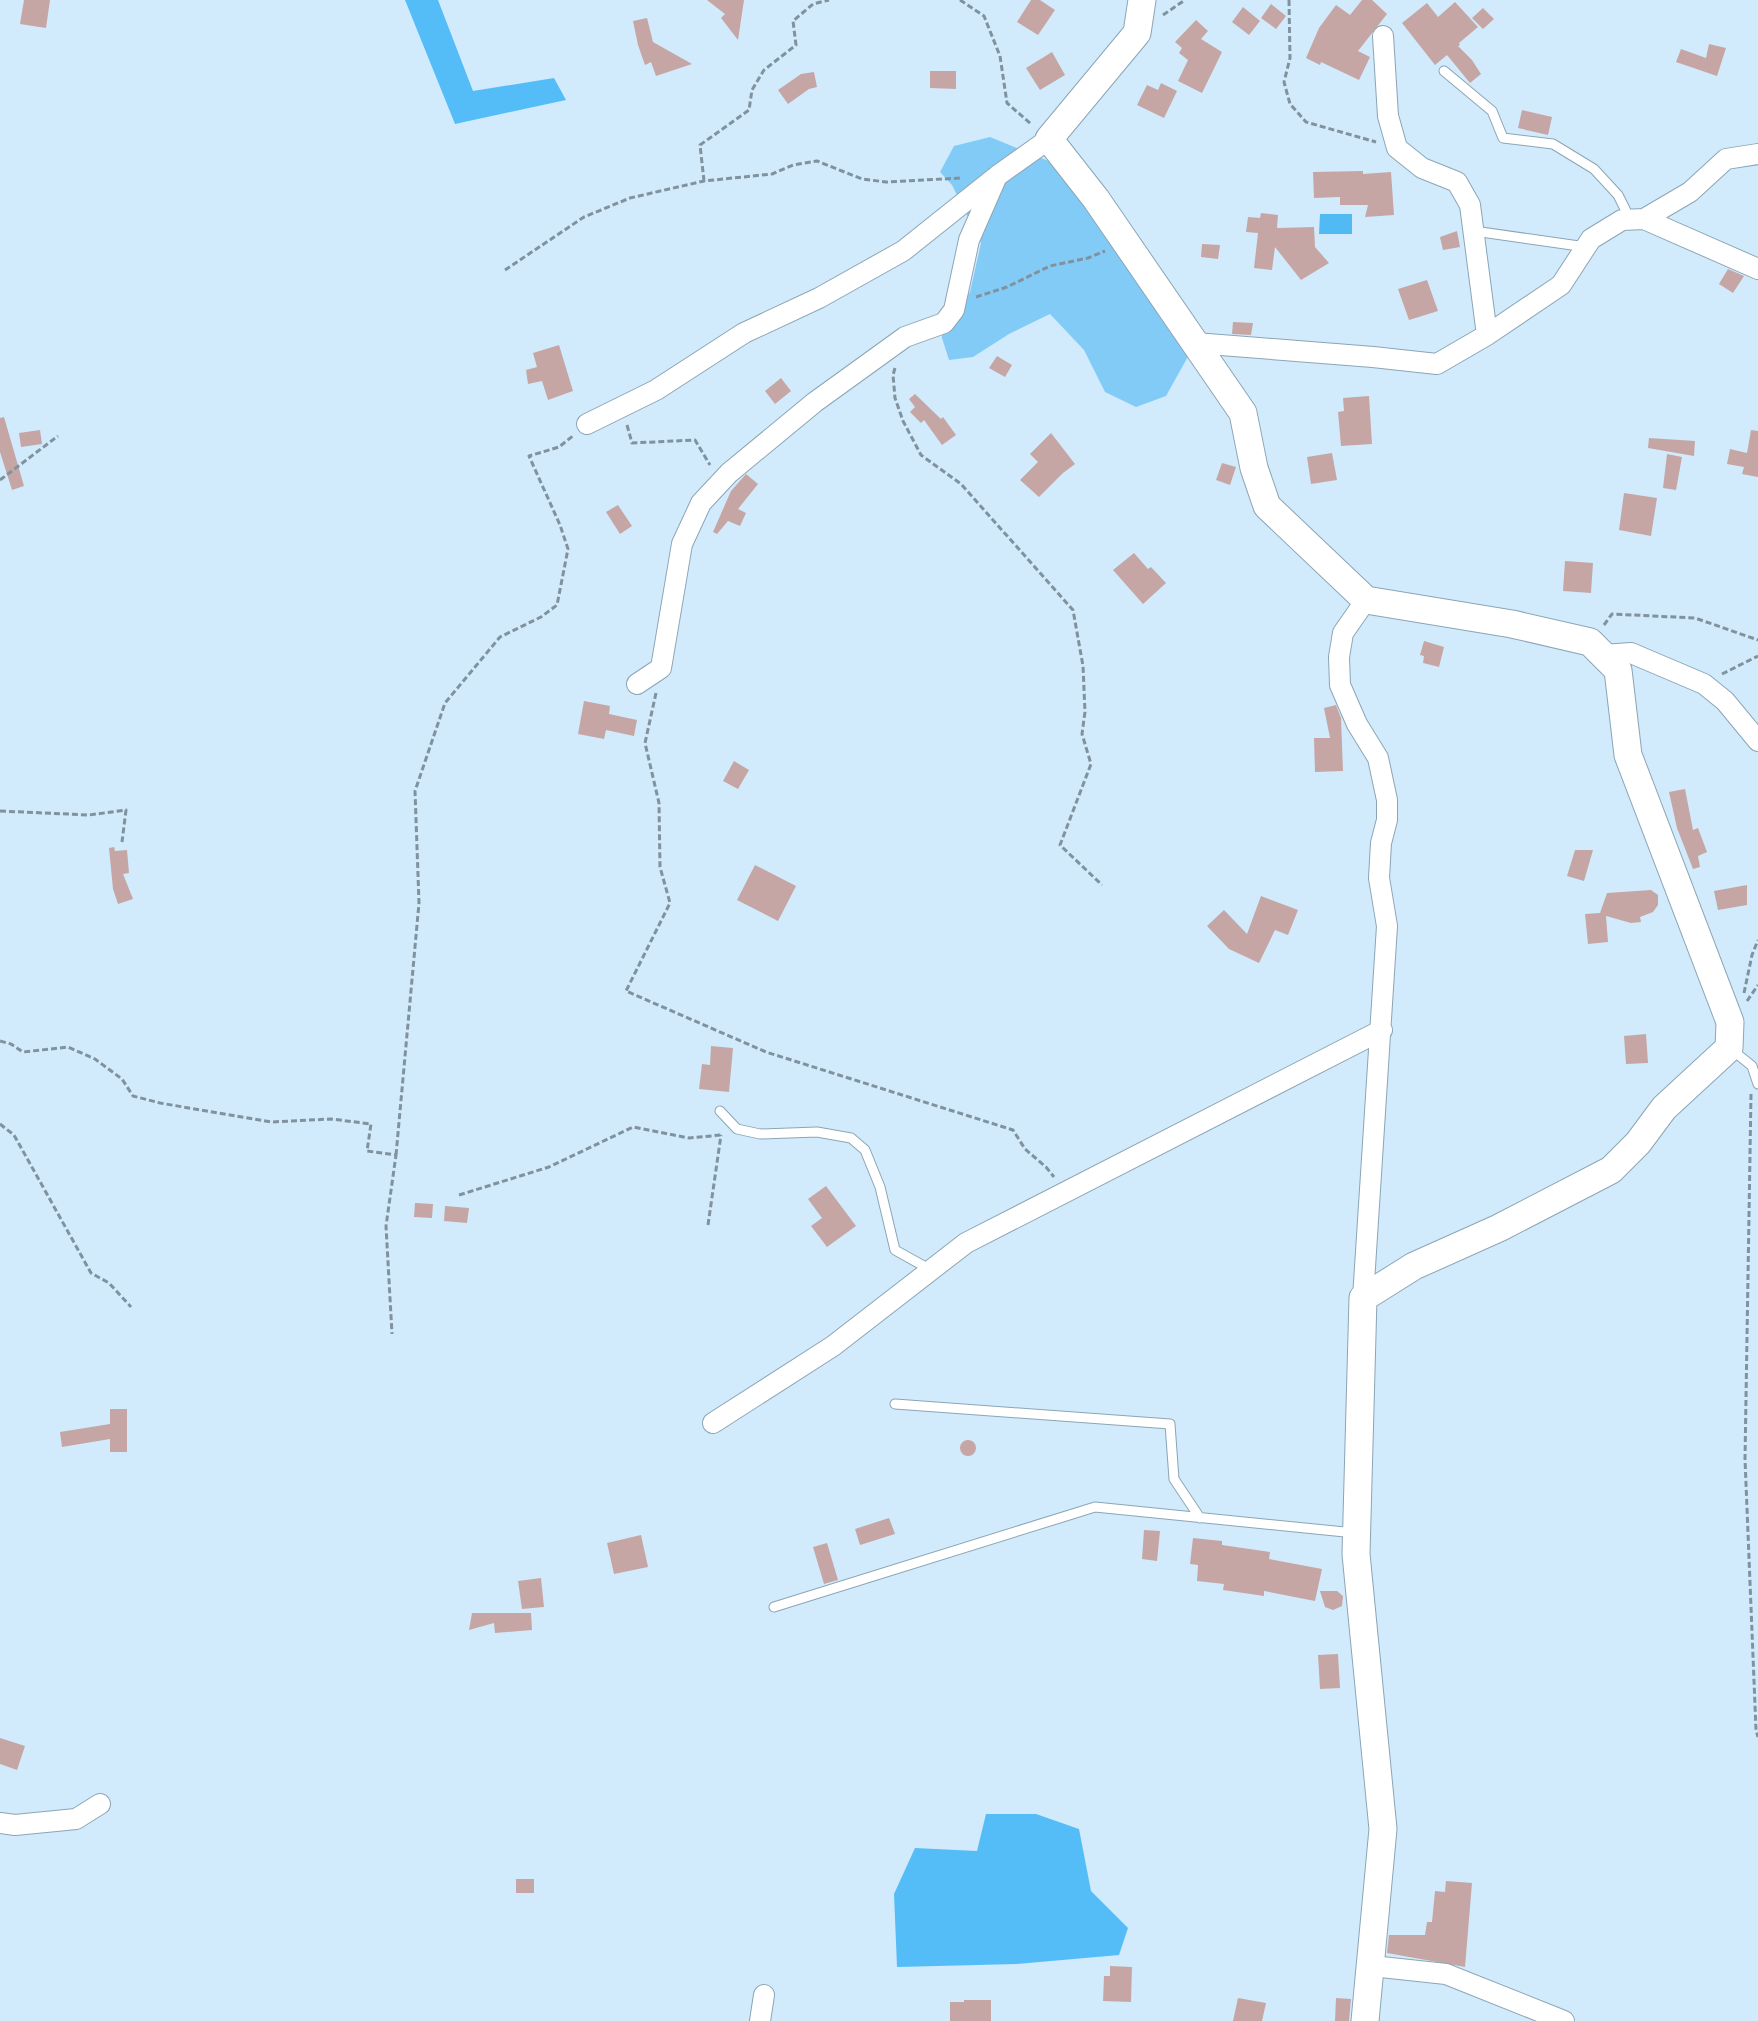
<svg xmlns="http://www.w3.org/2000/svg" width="1758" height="2021" font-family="Cabin,sans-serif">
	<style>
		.green { fill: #83cbf7 }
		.forest { fill: #54bdf7 }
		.water { fill: #51baf4 }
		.building { fill: #c5a6a4 }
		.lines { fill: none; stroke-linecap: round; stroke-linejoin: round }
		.lane-casing { stroke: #8ca5b5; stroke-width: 11 }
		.street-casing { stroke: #8ca5b5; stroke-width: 22 }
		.secondary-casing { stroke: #8ca5b5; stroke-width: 29 }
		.path { stroke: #80929e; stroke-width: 3; stroke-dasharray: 6 3; stroke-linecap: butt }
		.lane { stroke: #fff; stroke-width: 9 }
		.street { stroke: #fff; stroke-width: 20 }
		.secondary { stroke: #fff; stroke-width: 27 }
	</style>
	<rect width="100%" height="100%" fill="#d1ebfc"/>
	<!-- green -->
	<path class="green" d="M990 137 1056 164 1190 353 1166 396 1136 407 1105 392 1084 350 1050 314 1009 334 973 357 949 360 942 338V333L970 292 981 243 952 185 940 172 954 146Z"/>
	<!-- forest -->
	<path class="forest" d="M405 0H438L473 91 554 78 566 100 455 124Z
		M986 1814H1036L1079 1829 1091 1891 1128 1928 1119 1955 1017 1964 897 1967 894 1894 915 1848 977 1851Z"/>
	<!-- water -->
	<path class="water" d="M1320 214H1352V234H1319Z"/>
	<!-- building -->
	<path class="building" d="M24 0H50L46 28 20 24Z
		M707 0H744L738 40 721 18 725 14Z
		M1031 0H1040L1055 10 1038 35 1017 22Z
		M1362 0H1372L1387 14 1358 51 1370 57 1359 80 1321 62 1320 65 1306 58 1319 28 1336 5 1350 15Z
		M1455 2 1478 27 1459 43 1460 45 1458 46 1472 60 1481 74 1470 83 1447 55 1435 65 1402 23 1427 3 1438 17Z
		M1271 4 1286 16 1276 29 1261 18Z
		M1243 7 1260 21 1249 35 1232 22Z
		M1483 8 1494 19 1483 29 1472 18Z
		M647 18 653 42 692 64 656 76 651 62 645 65 638 45 633 21Z
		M1196 20 1208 31 1201 39 1222 52 1202 93 1178 81 1188 60 1179 53 1182 48 1175 42Z
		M1709 44 1726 48 1717 76 1676 62 1681 49 1706 58Z
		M1052 52 1065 75 1040 90 1026 68Z
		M930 71H956V89L930 88Z
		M814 72 817 87 809 89 788 104 778 90 801 74Z
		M1161 83 1177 91 1164 118 1137 105 1147 85 1158 90Z
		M1522 110 1552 117 1548 135 1518 128Z
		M1363 171V174L1391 172 1394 215 1365 217 1368 205H1340V197L1314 198 1313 172Z
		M1261 213 1278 215 1277 228 1314 227 1315 247 1329 263 1301 280 1275 247 1272 270 1254 268 1258 233 1246 232 1248 217 1260 218Z
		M1457 231 1460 247 1443 250 1440 237Z
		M1202 244 1220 245 1218 259 1201 257Z
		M1728 269 1744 276 1733 293 1719 284Z
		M1427 280 1438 311 1409 320 1398 289Z
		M1233 322 1253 323 1251 335 1232 334Z
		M559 345 573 391 548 400 542 381 528 384 526 370 537 367 533 353Z
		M997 356 1012 365 1005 377 989 368Z
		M781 378 791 391 775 404 765 391Z
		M915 394 941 419 943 417 956 435 942 445 924 420 921 423 910 412 915 407 909 399Z
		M1369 396 1372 444 1341 446 1338 412 1344 411 1343 398Z
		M4 417 24 486 12 490 0 452V418Z
		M40 430 42 444 21 447 19 433Z
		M1751 430 1758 431V477L1742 474 1744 467 1727 464 1730 449 1747 453Z
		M1051 433 1075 464 1063 473 1039 497 1020 480 1038 462 1030 454Z
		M1649 438 1695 441 1694 456 1648 448Z
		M1332 453 1337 480 1311 484 1307 457Z
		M1667 454 1682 457 1676 490 1663 488Z
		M1222 463 1236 467 1230 485 1216 480Z
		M746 474 758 484 738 509 746 513 740 526 728 521 717 534 713 532 731 491Z
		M1624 493 1657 498 1651 536 1619 530Z
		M618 505 632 526 620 534 606 512Z
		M1134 553 1148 569 1151 567 1166 583 1143 604 1113 570Z
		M1565 561 1593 563 1591 593 1563 591Z
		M1424 641 1444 647 1439 667 1423 663 1424 656 1420 655Z
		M584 701 610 706 609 714 637 720 634 736 606 730 604 739 578 734Z
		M1336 705 1341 718 1343 771 1315 772 1314 738H1330L1324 708Z
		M734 761 749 770 738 789 723 781Z
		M1685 789 1693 830 1698 828 1707 852 1698 856 1700 867 1693 869 1677 828 1669 792Z
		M114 847 115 851 127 850 129 873 123 874 133 899 118 904 113 889 109 848Z
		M1575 850H1593L1584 881 1567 876Z
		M755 865 796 886 778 921 737 900Z
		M1747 885V905L1718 910 1714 891Z
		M1651 890 1658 895V905L1653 912 1640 917 1641 922 1631 923 1606 916 1608 942 1588 944 1585 914 1600 913 1607 893Z
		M1261 896 1298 910 1288 935 1275 930 1259 963 1229 949 1207 926 1224 910 1247 934Z
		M1646 1034 1648 1063 1626 1064 1624 1036Z
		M711 1046 733 1048 729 1092 699 1089 702 1064 710 1065Z
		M826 1186 856 1226 827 1247 811 1226 822 1218 808 1199Z
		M415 1203 433 1204 432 1218 414 1217Z
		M445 1206 469 1208 467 1223 444 1221Z
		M110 1409H127V1452H110V1439L62 1447 60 1432 110 1424Z
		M960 1448a8 8 0 1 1 16 0a8 8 0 1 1-16 0Z
		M889 1518 895 1534 860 1545 855 1529Z
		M1144 1530 1160 1531 1157 1561 1142 1559Z
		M641 1535 648 1567 614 1574 607 1543Z
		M1193 1538 1222 1541V1545L1270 1552 1269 1559 1322 1569 1315 1601 1264 1591V1596L1223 1590 1224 1584 1197 1581 1198 1565 1190 1564Z
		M827 1543 838 1580 824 1584 813 1547Z
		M541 1578 544 1607 522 1609 518 1581Z
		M1320 1591H1337L1343 1596 1342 1606 1333 1610 1325 1607Z
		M472 1613H531L532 1630 495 1633 494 1623 469 1630Z
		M1338 1654 1340 1688 1320 1689 1318 1655Z
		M0 1738 25 1746 17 1770 0 1764Z
		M516 1879H534V1893H516Z
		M1446 1881 1472 1883 1465 1967 1387 1953 1389 1935H1425L1427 1922H1432L1435 1891 1445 1892Z
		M1110 1966 1132 1967 1131 2002 1103 2001 1104 1976H1110Z
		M1238 1998 1266 2003 1262 2021H1233Z
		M1336 1998 1351 1999 1349 2021H1335Z
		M964 2000H991V2021H950V2002H964Z"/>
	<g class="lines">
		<defs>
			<path id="lane" d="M1444 71 1492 111 1503 138 1553 144 1594 169 1618 195 1630 219
				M1474 231 1586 247
				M1731 1049 1752 1066 1758 1084
				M720 1111 737 1129 760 1134 817 1132 851 1138 865 1150 880 1187 895 1250 931 1270
				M895 1404 1170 1424 1174 1479 1200 1518
				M774 1607 1095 1507 1355 1533"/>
			<path id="street" d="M1383 36 1388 116 1397 148 1422 168 1457 182 1470 205 1487 335
				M1644 219 1758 269
				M1195 343 1373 357 1437 364 1487 335 1561 285 1591 239 1622 220 1644 219 1690 192 1726 159 1758 154
				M587 424 656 390 744 333 819 298 903 251 997 176 1049 139
				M1603 655 1631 653 1704 684 1725 701 1758 741
				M637 684 661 668 682 544 701 503 729 473 815 402 905 337 944 323 954 310 969 240 997 176
				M1363 1298 1387 926 1379 878 1381 843 1387 820V800L1378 758 1357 724 1340 685 1339 657 1343 633 1366 600
				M713 1423 833 1346 966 1243 1382 1030
				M0 1823 15 1825 76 1819 100 1804
				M1372 1966 1446 1974 1564 2021
				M760 2021 764 1995"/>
			<path id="secondary" d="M1142 0 1137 33 1049 139 1096 199 1243 413 1254 468 1267 506 1366 600 1512 624 1590 642 1618 670 1628 755 1730 1022 1729 1048 1664 1108 1638 1143 1611 1170 1499 1228 1414 1266 1363 1298 1356 1554 1383 1829 1365 2021"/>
		</defs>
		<!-- lane casing -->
		<use href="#lane" class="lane-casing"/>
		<!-- street casing -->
		<use href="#street" class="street-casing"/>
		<!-- secondary casing -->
		<use href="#secondary" class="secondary-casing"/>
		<!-- path -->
		<path class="path" d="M960 0 984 16 1000 56 1007 103 1031 124
			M1289 0 1290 58 1284 82 1290 104 1306 122 1376 142
			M1163 15 1185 0
			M704 181 700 145 749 110 752 90 764 70 796 45 793 21 813 4 829 0
			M505 270 584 217 630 198 704 181 772 174 793 165 817 161 862 179 886 182 962 178
			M976 297 1007 287 1050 266 1088 258 1105 251
			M895 368 893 375 895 398 903 421 921 455 961 484 1073 610 1083 666 1085 712 1082 734 1091 764 1060 845 1102 885
			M627 425 632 443 695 440 710 465
			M0 480 58 436
			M1604 625 1612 614 1695 618 1758 640
			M1722 674 1758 656
			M656 693 645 743 659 803 660 867 670 903 626 991 766 1052 1013 1130 1025 1149 1046 1167 1054 1177
			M0 811 89 815 126 810 122 842
			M1744 993 1752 955 1758 940
			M1747 1001 1758 985
			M0 1041 11 1044 23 1052 68 1047 95 1059 122 1079 133 1096 160 1103 271 1122 331 1119 371 1124 367 1151 396 1155 386 1226 392 1334
			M1751 1094 1745 1459 1756 1730 1758 1737
			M0 1124 14 1135 91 1273 109 1283 131 1307
			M396 1155 419 903 415 791 445 703 500 637 541 617 557 605 568 549 560 525 529 456 559 447 574 435
			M459 1195 549 1167 633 1127 689 1138 721 1135
			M708 1225 721 1135"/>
		<!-- lane -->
		<use href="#lane" class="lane"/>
		<!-- street -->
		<use href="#street" class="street"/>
		<!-- secondary -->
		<use href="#secondary" class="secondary"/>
	</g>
</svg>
